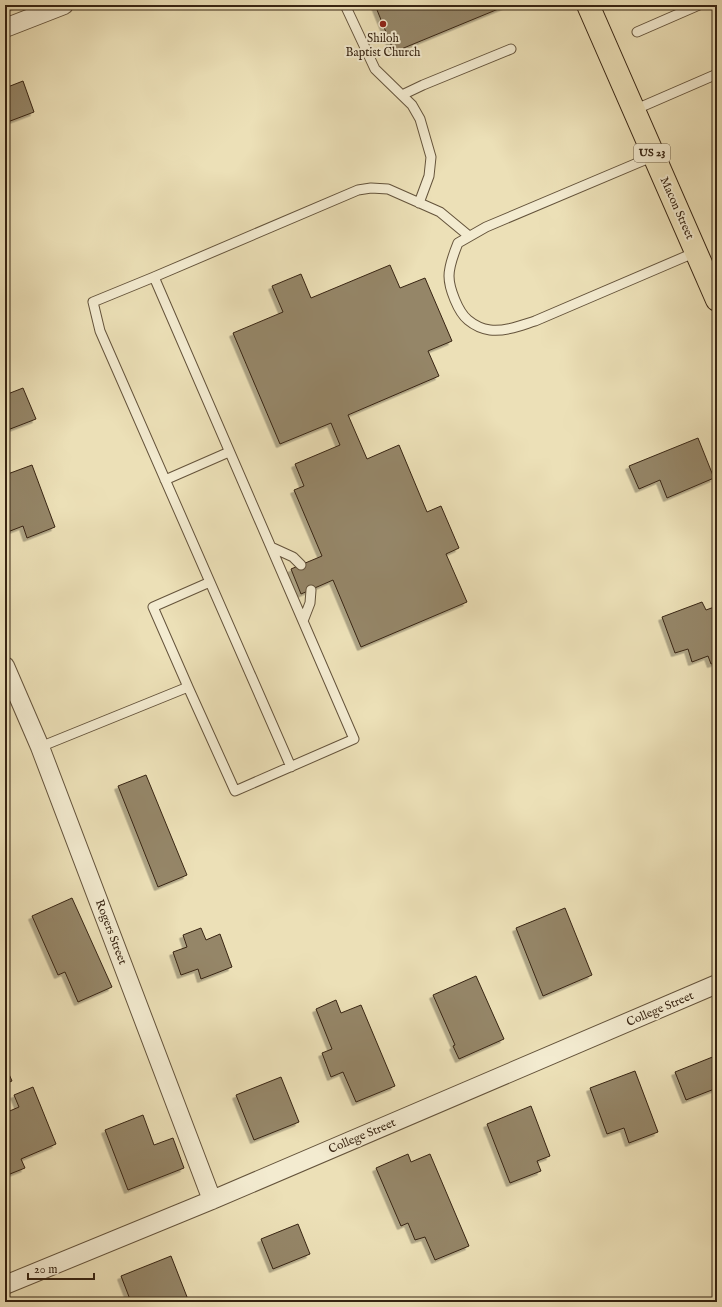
<svg xmlns="http://www.w3.org/2000/svg" width="722" height="1307" font-family="'IM FELL English',serif">
	<style>
		.building { fill: #958668; stroke: #372412; filter: url(#shadow) }
		.lines { fill: none; stroke-linecap: round; stroke-linejoin: round }
		.service-casing { stroke: #64533b; stroke-width: 11 }
		.minor-casing { stroke: #64533b; stroke-width: 20 }
		.primary-casing { stroke: #372412; stroke-width: 24 }
		.service { stroke: #f3ebd0; stroke-width: 9 }
		.minor { stroke: #f3ebd0; stroke-width: 18 }
		.primary { stroke: #ece0b7; stroke-width: 22 }
		.poi-dot { fill: #8f2418; stroke: #f3ebd0; stroke-width: 1.5 }
		.labels { text-anchor: middle; dominant-baseline: central; stroke-width: 4; stroke-linejoin: round; paint-order: stroke }
		.shield { fill: #f3ebd0; stroke: #6f604b; stroke-width: 1 }
		.shield-label { font-size: 11px; font-weight: bold; fill: #372412 }
		.poi-label { font-size: 12px; fill: #372412; stroke: #f3ebd0 }
		.street-label { font-size: 12px; fill: #372412; stroke: #f3ebd0 }
	</style>
	<defs>
		<filter id="shadow"><feDropShadow dx="-3.5" dy="3.5" stdDeviation="0" flood-color="#0004"/></filter>
	</defs>
	<rect width="100%" height="100%" fill="#ece0b7"/>
	<filter id="stains"><feTurbulence type="fractalNoise" baseFrequency=".005" numOctaves="4"/><feColorMatrix values="0 0 0 0 .2 0 0 0 0 .09 0 0 0 0 .02 0 0 0 .5 -.17"/></filter>
	<radialGradient id="worn" r=".72"><stop offset=".6" stop-color="#630" stop-opacity="0"/><stop offset="1" stop-color="#630" stop-opacity=".3"/></radialGradient>
	<!-- building -->
	<path class="building" d="M5 5H19L5 11Z
		M375 5H508L394 52Z
		M23 81 34 112 5 123V88Z
		M390 265 400 288 425 278 452 341 428 351 439 376 348 415 367 459 399 445 427 512 441 506 459 548 446 554 467 602 361 647 333 580 301 594 291 569 322 556 294 490 304 486 295 464 340 445 331 423 280 444 233 333 283 312 272 286 301 274 311 298Z
		M23 388 36 419 5 431V395Z
		M698 438 714 478 667 498 660 480 639 489 629 466Z
		M32 465 55 527 27 538 23 526 5 533V475Z
		M702 602 706 610 717 606V662L711 664 708 656 692 662 688 649 675 653 662 617Z
		M146 775 187 875 158 887 118 786Z
		M72 898 112 987 78 1002 65 972 58 975 32 916Z
		M565 908 592 975 543 996 516 928Z
		M201 928 206 940 220 934 232 967 201 979 198 969 181 975 173 952 187 947 183 935Z
		M476 976 504 1039 459 1059 453 1046 455 1045 433 995Z
		M336 1000 341 1013 361 1005 395 1086 356 1102 343 1072 331 1077 322 1053 332 1049 316 1009Z
		M715 1056 717 1061V1088L686 1100 675 1072Z
		M5 1065 12 1081 5 1084Z
		M635 1071 658 1132 629 1143 624 1128 607 1134 590 1088Z
		M281 1077 299 1122 254 1140 236 1095Z
		M33 1087 56 1144 21 1159 25 1168 5 1176V1113L19 1107 14 1095Z
		M531 1106 550 1156 537 1161 541 1171 510 1183 487 1124Z
		M143 1115 154 1145 173 1138 184 1168 128 1190 105 1130Z
		M408 1154 411 1162 430 1154 469 1246 435 1260 425 1237 415 1240 408 1223 401 1226 376 1168Z
		M298 1224 310 1254 273 1269 261 1239Z
		M171 1256 189 1302H131L121 1276Z"/>
	<g class="lines">
		<defs>
			<path id="service" d="M345 5 375 69 412 105 420 119 431 157 429 176 419 203
				M637 32 699 5
				M402 95 423 85 511 49
				M634 110 717 74
				M654 156 486 227 458 243C454 253 449 265 449 276 449 288 458 312 468 320 474 325 483 329 490 330 505 332 522 325 535 321L696 252
				M154 277 358 190 371 188 388 189 440 212 469 236
				M165 480 229 452
				M271 547 293 557 301 565
				M303 621 310 603 311 590
				M188 687 153 607 210 582
				M40 747 188 687 235 791 354 739 154 277 93 302 100 331 291 767"/>
			<path id="minor" d="M5 28 64 5
				M5 666 40 747 212 1200
				M5 1285 212 1200 717 984"/>
			<path id="primary" d="M588 5 717 300"/>
		</defs>
		<!-- service casing -->
		<use href="#service" class="service-casing"/>
		<!-- minor casing -->
		<use href="#minor" class="minor-casing"/>
		<!-- primary casing -->
		<use href="#primary" class="primary-casing"/>
		<!-- service -->
		<use href="#service" class="service"/>
		<!-- minor -->
		<use href="#minor" class="minor"/>
		<!-- primary -->
		<use href="#primary" class="primary"/>
	</g>
	<!-- markers -->
	<circle class="poi-dot" cx="383" cy="24" r="4"/>
	<g class="labels">
		<!-- shield labels -->
		<rect class="shield" x="634" y="144" width="36" height="18" rx="3"/>
		<g class="shield-label">
			<text x="652" y="153">US 23</text>
		</g>
		<!-- poi labels -->
		<g class="poi-label">
			<text x="383" y="38">Shiloh<tspan x="383" dy="14">Baptist Church</tspan></text>
		</g>
		<!-- street labels -->
		<g class="street-label">
			<text transform="translate(677 208) rotate(66)">Macon Street</text>
			<text transform="translate(111 932) rotate(69)">Rogers Street</text>
			<text transform="translate(660 1009) rotate(-23)">College Street</text>
			<text transform="translate(362 1136) rotate(-23)">College Street</text>
		</g>
	</g>
	<!-- margin -->
	<rect width="722" height="1307" fill="none" stroke="#ece0b7" stroke-width="20"/>
	<rect x="6" y="6" width="710" height="1295" fill="none" stroke="#372412" stroke-width="2"/>
	<rect x="10" y="10" width="702" height="1287" fill="none" stroke="#372412"/>
	<!-- scale -->
	<path d="M28 1273v6h66v-6" fill="none" stroke="#372412" stroke-width="2"/>
	<text x="34" y="1273" font-size="12" fill="#372412" stroke="#f3ebd0" stroke-width="3" paint-order="stroke">20 m</text>
	<rect width="100%" height="100%" filter="url(#stains)"/>
	<rect width="100%" height="100%" fill="url(#worn)"/>
</svg>
